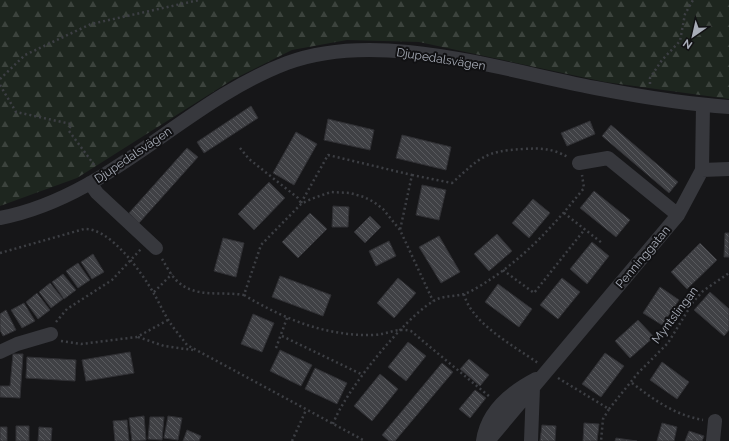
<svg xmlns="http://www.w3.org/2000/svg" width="729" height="441" font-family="Raleway,sans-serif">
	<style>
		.forest { fill: url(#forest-firs) }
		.building { fill: url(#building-back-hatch); stroke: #303034 }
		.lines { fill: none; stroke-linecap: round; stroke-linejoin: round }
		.path { stroke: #3d3f44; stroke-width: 2.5; stroke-dasharray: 2 3; stroke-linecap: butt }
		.minor { stroke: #37383d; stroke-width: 14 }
		.labels { text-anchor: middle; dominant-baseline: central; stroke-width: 4; stroke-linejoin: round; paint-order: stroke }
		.street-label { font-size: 12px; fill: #a8adb8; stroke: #111113 }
	</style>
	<defs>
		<pattern id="forest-firs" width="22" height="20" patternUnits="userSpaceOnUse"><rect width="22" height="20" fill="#1e261f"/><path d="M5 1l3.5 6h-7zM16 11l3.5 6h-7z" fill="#3c433d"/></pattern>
		<pattern id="building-back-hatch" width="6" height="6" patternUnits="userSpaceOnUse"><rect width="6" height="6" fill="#404145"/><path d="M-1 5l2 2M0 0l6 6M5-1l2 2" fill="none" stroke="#595a5e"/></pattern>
	</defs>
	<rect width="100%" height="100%" fill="#161618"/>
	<!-- forest -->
	<path class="forest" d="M0 0H729V99L605 82 419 42 347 40 292 50 232 80 77 178 0 206Z"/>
	<!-- building -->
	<path class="building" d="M251 106 258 118 204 153 197 142Z
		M328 119 374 130 370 150 324 140Z
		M590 121 595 134 567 146 561 133Z
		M611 125 678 182 669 193 602 136Z
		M296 132 317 144 294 185 273 173Z
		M402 135 451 147 446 170 396 158Z
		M187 148 198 157 139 223 129 213Z
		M269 182 285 198 254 230 238 214Z
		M422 185 446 190 439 220 416 215Z
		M594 191 630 220 616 237 580 208Z
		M533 199 550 213 529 238 512 223Z
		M333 206 349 207 348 227H332Z
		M310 213 327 229 298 258 282 242Z
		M370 216 381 227 365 243 354 232Z
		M725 233H729V257H724Z
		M497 234 512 251 489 271 474 254Z
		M439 236 460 272 441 283 419 247Z
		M223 238 244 243 236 277 214 271Z
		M389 241 396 256 376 266 369 251Z
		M592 242 609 256 587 284 570 269Z
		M700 243 717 260 687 289 671 272Z
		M93 254 104 272 92 279 81 262Z
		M78 263 90 280 78 288 66 271Z
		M63 274 76 290 64 299 52 282Z
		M280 276 331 295 323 316 272 297Z
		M398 278 416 293 394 318 377 303Z
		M562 278 580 292 558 319 540 305Z
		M50 283 63 299 51 308 39 292Z
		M498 284 532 309 519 327 485 302Z
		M660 287 679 300 662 325 643 313Z
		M710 292 729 309V330L724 336 694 310Z
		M37 293 50 310 38 319 26 302Z
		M24 303 35 321 22 328 11 310Z
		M6 310 16 330 3 336 0 330V314Z
		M253 314 274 323 262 352 241 344Z
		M638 320 654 337 630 358 615 341Z
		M408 342 426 356 406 381 388 367Z
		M280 350 312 365 301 386 270 371Z
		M130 352 134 373 86 381 82 360Z
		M605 353 624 366 601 397 582 384Z
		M13 354H23L20 398 0 397V386H10Z
		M27 357 76 360 75 381 26 378Z
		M469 359 489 375 480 386 460 369Z
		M662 362 689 382 677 399 650 380Z
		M442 363 453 372 395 441H389L382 435Z
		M315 368 347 383 337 404 305 389Z
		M380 374 398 389 372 421 354 406Z
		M475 390 486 398 470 418 459 409Z
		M144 416 146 440 132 441 129 418Z
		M168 416 182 418 178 440 164 438Z
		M150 417H164L162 440 148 439Z
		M127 420 129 441H115L113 421Z
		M584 423 599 424 597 441H583Z
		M662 423 677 427 674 441H657Z
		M542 425 556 426 555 441H540Z
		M16 426H29V441H16Z
		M0 427H7V441H0Z
		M39 427 52 428 51 441H38Z
		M187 430 201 436 199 441H183Z
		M689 431 704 436 702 441H685Z
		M616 438 637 441H615Z"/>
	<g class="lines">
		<!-- path -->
		<path class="path" d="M0 79 25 55 91 24 199 0
			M650 84V78L662 60 680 41 685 14 693 0
			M0 85 16 112 71 124 69 131 95 166
			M240 148 249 159 298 198 301 203
			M412 175 452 183C480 158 484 151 523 149 541 148 551 148 568 157
			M301 203 328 155 412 175 400 230
			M564 213 602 243
			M0 253 84 229C110 227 143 274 154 294 159 302 163 312 169 321 174 329 181 337 187 345L365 441
			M162 259C166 265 170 274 176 280 195 299 220 291 244 295L261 245 301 204 311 199 331 192 350 193 364 197 374 202 383 209 400 230 433 301
			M503 270 534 293 585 229
			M154 292 172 274
			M464 294C471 323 514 346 538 363
			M244 295C284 319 325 336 372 335 387 335 396 327 411 331L490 397
			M56 322 67 309 112 280 141 249
			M282 336 363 375
			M138 337 164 346 193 350
			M61 341 81 344 137 337 168 320
			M276 348 287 318
			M558 378 609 409 603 419 601 441
			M632 383C654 400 675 415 703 420
			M609 409 638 373 668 343 693 302 703 291 729 273
			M333 424C345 391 403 320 432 302 442 295 453 297 464 294 473 291 483 284 491 279 528 254 556 223 584 188L582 175
			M292 441 306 410"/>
		<!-- minor -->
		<path class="minor" d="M579 163 608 158 678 215
			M702 170 729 169
			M90 183 97 193 156 248
			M0 218C110 197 184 102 287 63 380 28 507 72 601 89 643 97 686 104 729 107
			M0 352 17 344 51 334
			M483 441C487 411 511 392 536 379
			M488 441 678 215 702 170 703 105
			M531 441 533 388
			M713 441 715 421"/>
	</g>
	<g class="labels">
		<!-- street labels -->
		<g class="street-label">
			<text transform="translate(441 59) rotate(9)">Djupedalsvägen</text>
			<text transform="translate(133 155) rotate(-34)">Djupedalsvägen</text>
			<text transform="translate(643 257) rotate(-50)">Penninggatan</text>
			<text transform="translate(675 315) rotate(-53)">Myntslingan</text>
		</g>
	</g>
	<!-- north arrow -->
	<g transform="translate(693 36) rotate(214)" stroke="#111113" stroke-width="3" paint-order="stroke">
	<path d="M0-3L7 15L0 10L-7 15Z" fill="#a8adb8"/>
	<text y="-6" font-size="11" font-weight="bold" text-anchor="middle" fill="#a8adb8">N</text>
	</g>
</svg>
